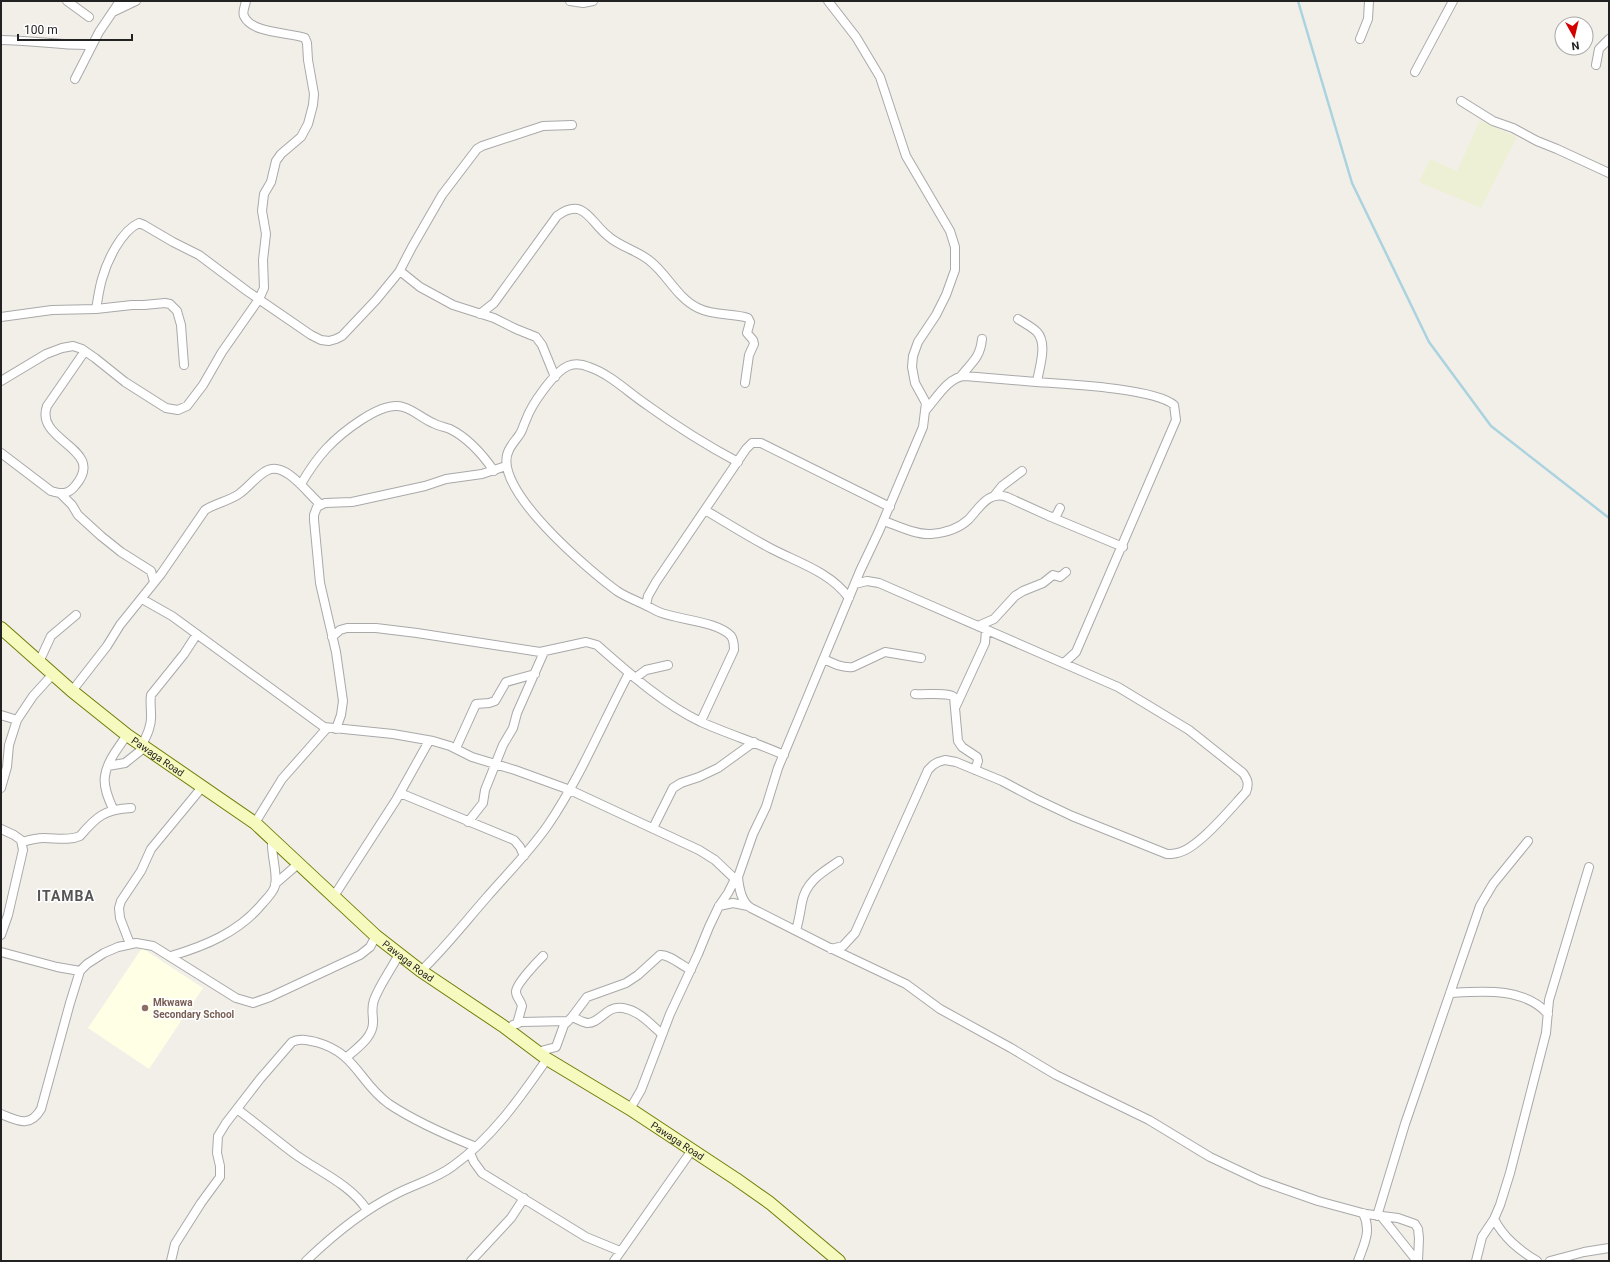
<svg xmlns="http://www.w3.org/2000/svg" width="1610" height="1262" font-family="Roboto,sans-serif">
	<style>
		.education { fill: #ffffe5 }
		.farmland { fill: #eef0d5 }
		.lines { fill: none; stroke-linecap: round; stroke-linejoin: round }
		.stream { stroke: #aad3df; stroke-width: 2.5 }
		.minor-casing { stroke: #a9a9a9; stroke-width: 10 }
		.secondary-casing { stroke: #707d05; stroke-width: 14 }
		.minor { stroke: #fff; stroke-width: 8 }
		.secondary { stroke: #f7fabf; stroke-width: 12 }
		.education-dot { fill: #8d6e63; stroke: #fff; stroke-width: 1.5 }
		.labels { text-anchor: middle; dominant-baseline: central; stroke-width: 3; stroke-linejoin: round; paint-order: stroke }
		.street-label { font-size: 10px; fill: #222; stroke: #fff }
		.education-label { font-size: 10px; font-weight: bold; fill: #785e54; stroke: #fff; text-anchor: start }
		.district-label { font-size: 14px; font-weight: bold; letter-spacing: 1px; fill: #555; stroke: #fff }
	</style>
	<rect width="100%" height="100%" fill="#f2efe9"/>
	<!-- education -->
	<path class="education" d="M142 948 203 988 149 1069 88 1028Z"/>
	<!-- farmland -->
	<path class="farmland" d="M1480 120 1517 137 1481 208 1419 182 1430 159 1457 171Z"/>
	<g class="lines">
		<!-- stream -->
		<path class="stream" d="M1298 1 1352 183 1429 342 1491 426 1609 518"/>
		<defs>
			<path id="minor" d="M67 1 89 17
				M570 1 583 3 593 1
				M113 12 136 1
				M1360 39 1368 19 1369 1
				M1 40C32 40 62 46 92 45
				M1596 65 1599 49 1609 39
				M1415 72 1453 1
				M75 79 99 32 120 1
				M1461 101 1493 121 1513 128 1537 141 1557 149 1609 173
				M400 271 420 287 453 305 494 318 516 329 536 337 542 345 555 377
				M96 309C98 299 99 289 102 279 107 261 121 231 139 223L144 225 173 242 199 255 247 291 311 335 321 340 329 341 336 339 342 336 376 300 399 272 412 247 442 195 477 149 482 146 543 126 572 125
				M480 314 494 303 557 216C584 196 590 222 608 236 620 247 637 250 650 261 667 274 677 298 698 308 714 316 732 313 748 318L750 322 747 333 753 340 754 344 749 355 745 383
				M1 317 52 310 96 309 132 305H144L165 303 170 304 177 311 181 325 184 365
				M1018 319C1024 323 1032 327 1037 332 1048 344 1039 368 1037 382
				M961 376C972 362 980 358 982 339
				M1 381 46 354 62 348 73 346 82 349 95 358 125 382 166 408 178 410 187 406 203 385 222 352 259 299 264 288 263 260 266 234 262 211 264 194 271 182 276 161 281 154 301 137 308 124 313 105 314 94 308 60 307 43 305 38C289 32 252 34 244 16 242 12 245 6 246 1
				M925 411C936 399 948 377 965 376 988 378 1012 380 1036 382 1065 384 1154 388 1174 405L1176 420 1076 652 1064 663
				M1 453 51 491C61 494 68 495 75 486 108 448 34 442 47 406L85 351
				M301 484C308 472 316 460 326 449 340 434 381 400 403 407 414 410 423 419 433 423 438 426 445 427 450 429 468 438 483 455 494 471
				M61 494 72 505 78 515 101 536 121 552 151 571 154 582
				M994 496 1002 486 1022 471
				M705 510C727 523 749 537 772 549 799 563 830 572 849 598
				M1051 517 1123 547
				M884 521C898 526 916 535 931 534 944 533 958 529 968 520 979 509 988 490 1007 497L1051 517 1056 516 1060 508
				M142 599 172 616 324 727 393 734 433 741 450 746 472 757 515 770 570 790 699 850 715 860 735 879
				M646 605 648 596 656 582 746 449 752 443H761L890 507
				M978 626 994 619 1015 596 1023 591 1043 583 1053 575 1060 577 1066 572
				M332 637 340 630 347 628H376L417 633 540 652 586 642 597 645C629 673 662 703 701 722 728 734 757 743 784 755
				M824 659C834 664 842 668 853 667L885 652 921 658
				M39 662 51 636 76 615
				M635 678 646 670 668 665
				M72 691 107 646 120 625 161 574 205 510C216 503 229 501 239 494 249 487 257 475 268 470 286 462 308 494 320 504
				M915 694C925 695 948 692 954 697L958 741 962 747 977 757 978 761 975 770
				M956 706 985 643 986 630
				M1 715 17 720
				M701 721 734 650C734 645 734 640 731 636 717 621 678 620 659 612 654 610 650 607 645 605 635 600 626 597 617 591 590 571 489 487 509 450 512 443 518 438 521 432 523 428 524 424 526 420 531 405 554 372 568 366 575 363 582 364 589 367 610 374 629 393 647 405 676 426 706 445 738 462
				M336 729 341 715 343 701 336 652 320 583 314 520V515L317 507 325 503 352 502 425 486 446 479 482 474 506 466
				M142 745C147 735 152 725 151 714 151 707 150 702 151 695L184 654 197 634
				M456 748 476 704 489 703 495 701 506 682 535 674
				M108 766 125 763 145 747
				M1 788 7 767 9 745 17 720 33 696 53 674
				M400 793 514 840 520 847 524 856
				M113 809C109 800 103 787 105 776 107 761 119 747 127 735
				M468 822 483 803 485 790 503 745 513 728 517 713 544 652
				M255 823 282 779 327 728
				M653 828 673 788 681 783 699 777 718 768 754 742
				M1 829 14 835 21 840 23 850 8 915 1 935
				M22 842C29 840 37 838 44 838 56 838 69 841 80 836 96 817 105 809 131 808
				M738 877C739 888 741 902 751 908L828 947 906 984 940 1009 1011 1048 1056 1075 1149 1120 1210 1157 1261 1181 1318 1201 1366 1214 1398 1218 1415 1224 1418 1229 1419 1238 1418 1261
				M275 884 298 864
				M334 896 396 800 429 741
				M719 906 733 903 748 906
				M796 930C799 921 800 912 802 902 806 881 823 872 839 861
				M130 944 120 918 119 908 121 901 141 871 151 849 203 786
				M831 949 843 946 855 933 928 770 933 765 938 762 945 760 956 762 1002 781 1034 798 1072 816 1167 854C1170 854 1174 854 1177 853 1197 850 1231 808 1246 792 1249 784 1248 780 1243 773L1189 730 1118 687 879 583 867 581 855 584
				M1 952 57 967 80 971
				M171 956C205 946 239 932 262 904 267 898 273 893 275 886 278 874 271 855 272 841
				M421 971C445 948 465 922 487 897 508 873 530 851 548 825 580 778 602 724 629 673
				M1450 993C1483 991 1524 987 1548 1014
				M572 1017C577 1019 582 1022 587 1023 600 1024 606 1005 623 1008 640 1011 650 1024 662 1034
				M517 1024 522 1006C521 1001 516 997 516 992 515 985 538 961 543 956
				M513 1025 521 1022 568 1021
				M537 1052 556 1047 564 1025 572 1017 587 997 626 983 638 975 660 955C669 954 682 966 691 970
				M347 1057C357 1048 374 1037 373 1021 373 1014 371 1008 374 1000 380 984 391 970 399 954
				M237 1109C257 1124 276 1140 296 1155 320 1172 351 1185 367 1210
				M630 1109 641 1090 670 1014 698 954 709 927 719 906 728 893 735 879 738 877 753 834 766 807 778 768 860 571 879 531 923 427 926 403 915 383 912 367 913 356 918 342 936 315 946 295 955 270V247L950 231 906 156 880 77 856 37 828 1
				M1 1114C18 1121 30 1128 41 1109L70 1003 80 971 87 964 104 953 118 947 136 943 153 946 236 998 253 1003 270 997 360 955 370 947 376 936
				M470 1153 474 1162 482 1173 586 1237 620 1251
				M1377 1216 1405 1124 1480 906 1493 884 1528 841
				M1381 1216 1417 1261
				M1494 1219C1504 1238 1519 1250 1537 1261
				M171 1261 175 1244 201 1203 220 1177V1166L217 1153 218 1136 226 1123 260 1079 292 1042C299 1038 307 1040 316 1042 357 1053 359 1083 389 1104 416 1122 446 1135 476 1147
				M306 1261C333 1235 362 1211 396 1194 415 1184 436 1179 453 1166 492 1138 520 1098 547 1059
				M471 1261 511 1218 524 1198
				M614 1261 692 1150
				M1358 1261C1364 1244 1372 1231 1363 1213
				M1476 1261 1482 1237 1494 1219 1500 1205 1510 1173 1546 1033 1549 1000 1589 867
				M1550 1261 1584 1252 1609 1248"/>
			<g id="secondary">
				<path id="s1" d="M1 628 72 691 127 735 255 823 376 936 421 971 503 1026 547 1059 630 1109 736 1179 770 1203 839 1261"/>
			</g>
		</defs>
		<!-- minor casing -->
		<use href="#minor" class="minor-casing"/>
		<!-- secondary casing -->
		<use href="#secondary" class="secondary-casing"/>
		<!-- minor -->
		<use href="#minor" class="minor"/>
		<!-- secondary -->
		<use href="#secondary" class="secondary"/>
	</g>
	<!-- markers -->
	<circle class="education-dot" cx="145" cy="1008" r="4"/>
	<g class="labels">
		<!-- street labels -->
		<g class="street-label">
			<text stroke="none"><textPath href="#s1" startOffset="203">Pawaga Road</textPath></text>
			<text stroke="none"><textPath href="#s1" startOffset="527">Pawaga Road</textPath></text>
			<text stroke="none"><textPath href="#s1" startOffset="851">Pawaga Road</textPath></text>
		</g>
		<!-- education labels -->
		<g class="education-label">
			<text x="153" y="1002">Mkwawa<tspan x="153" dy="12">Secondary School</tspan></text>
		</g>
		<!-- district labels -->
		<g class="district-label">
			<text x="66" y="896">ITAMBA</text>
		</g>
	</g>
	<!-- border -->
	<rect width="1610" height="1262" fill="none" stroke="#222222" stroke-width="4"/>
	<!-- north arrow -->
	<g transform="translate(1574 36) rotate(172)"><circle r="19" fill="#ffffff" stroke="#a7a7a7"/>
	<path d="M0-3L7 15L0 10L-7 15Z" fill="#d40000"/>
	<text y="-6" font-size="11" font-weight="bold" text-anchor="middle" fill="#222222">N</text>
	</g>
	<!-- scale -->
	<path d="M18 34v6h114v-6" fill="none" stroke="#222222" stroke-width="2"/>
	<text x="24" y="34" font-size="12" fill="#222222" stroke="#ffffff" stroke-width="3" paint-order="stroke">100 m</text>
</svg>
